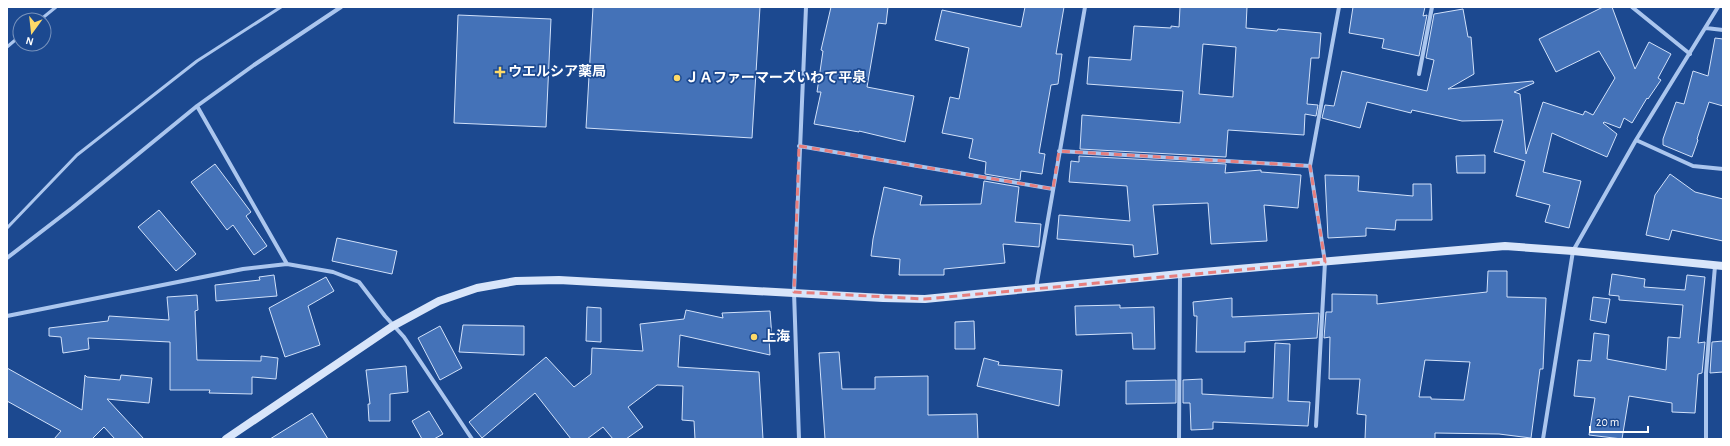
<svg xmlns="http://www.w3.org/2000/svg" width="1730" height="446" font-family="'Alegreya Sans','Noto Sans JP',sans-serif">
	<style>
		.building { fill: #4472b8; stroke: #d1e1fa; fill-rule: evenodd }
		.lines { fill: none; stroke-linecap: round; stroke-linejoin: round }
		.lane { stroke: #abc6ee; stroke-width: 3 }
		.street { stroke: #abc6ee; stroke-width: 4 }
		.secondary { stroke: #d8e5fa; stroke-width: 8 }
		.marked { fill: none; stroke: #e67e7e; stroke-width: 3; stroke-dasharray: 8 5; stroke-linejoin: round }
		.poi-dot { fill: #feda68; stroke: #1c4990; stroke-width: 1.5 }
		.labels { text-anchor: middle; dominant-baseline: central; stroke-width: 3.5; stroke-linejoin: round; paint-order: stroke }
		.poi-label { font-size: 14px; font-weight: bold; fill: #fff; stroke: #1c4990; text-anchor: start }
	</style>
	<rect width="100%" height="100%" fill="#1c4990"/>
	<!-- building -->
	<path class="building" d="M593 7H760L752 138 586 128Z
		M831 7H888L886 24 878 23 867 87 914 96 905 142 859 131V132L814 124 821 92H817L823 51 821 50Z
		M1025 7H1064L1056 54H1062L1058 84 1051 85 1039 153 1045 154 1042 174 1021 171 1020 180 985 174 986 162 969 158 973 139 942 133 950 97 959 99 969 48 935 40 942 10 1021 27Z
		M1180 7H1247L1246 28 1277 31 1278 29 1321 33 1319 58H1311L1307 104 1318 105 1316 116 1305 114 1304 135 1228 130 1226 157 1080 149 1082 115 1180 123 1183 91 1087 84 1089 57 1131 60 1134 26 1171 28V26L1179 27ZM1203 44 1236 47 1233 97 1199 94Z
		M1353 7H1425L1423 16 1427 15 1419 56 1382 48 1384 39 1349 33Z
		M1603 7H1612L1635 69 1649 42 1671 54 1658 78 1661 80 1648 99 1647 98 1632 123 1624 118 1620 128 1604 122 1603 123 1617 134 1607 157 1552 133 1543 172 1581 181 1569 228 1545 222 1550 205 1516 196 1525 161 1494 152 1503 120 1462 121 1412 110 1411 113 1367 102 1360 128 1322 118 1325 105 1334 106 1342 71 1427 91 1434 60 1426 58 1434 14 1463 9 1468 37H1471L1474 74 1448 89 1533 81 1534 83 1514 92 1520 94 1526 154 1543 102 1583 115 1585 111 1593 115 1615 78 1599 51 1556 72 1539 39Z
		M458 15 551 19 546 127 454 123Z
		M1715 38 1723 39V106L1709 102 1697 139 1698 140 1692 157 1663 145V139L1676 102 1684 104 1693 71 1708 76Z
		M1485 155V173H1457L1456 156Z
		M1079 156 1226 164 1225 173 1261 170V172L1301 175 1298 208 1264 205 1267 241 1211 244 1208 203 1153 205 1158 254 1134 257 1133 245 1057 239 1059 215 1130 221 1127 186 1069 182 1071 161 1079 162Z
		M215 164 251 212 246 216 267 246 254 255 233 225 227 230 191 182Z
		M1670 174 1695 192 1723 199V241L1672 230 1669 240 1646 235 1655 195Z
		M1325 175 1359 176 1358 191 1413 196V184H1431L1432 220H1396L1395 230 1366 228V236L1328 238Z
		M984 181 1019 187 1015 222 1041 224 1039 247 1003 244 1005 263 944 269V275H899L900 259 871 256 873 239 884 187 922 196 920 205 981 204Z
		M159 210 196 254 176 271 138 227Z
		M337 238 397 251 392 274 332 261Z
		M1488 271H1507V297L1546 298 1543 369H1540L1531 438 1499 434 1435 433V439H1365L1366 415 1357 414 1360 379H1329L1330 337 1324 338 1326 312H1332V294L1377 295V304L1487 292ZM1425 360 1470 362 1464 400 1431 399V397H1419Z
		M1612 274 1645 279 1644 287 1685 290 1687 275 1705 277 1698 343 1705 342 1702 373 1698 374 1695 413 1672 412V403L1629 396 1622 439 1589 435 1595 398 1574 396 1578 360 1591 361 1594 333 1609 335 1607 359 1666 370 1668 337 1680 338 1683 305 1619 300V296L1609 295Z
		M274 275 277 296 216 301 215 285 260 280 259 277Z
		M326 277 334 291 308 306 320 345 285 357 269 308Z
		M197 295 198 310 195 311 197 360 261 361V356L278 358 276 379 252 377V394L209 393 210 390H170V342L88 338 89 349 63 353 61 337 49 336V328L108 321 109 316 169 320 167 297Z
		M1593 297 1610 299 1606 323 1590 320Z
		M1232 298V317L1319 313 1317 338 1245 342V352H1196L1197 316H1194L1193 302Z
		M1120 305V308L1154 307 1155 349H1133L1132 333 1076 335 1075 306Z
		M587 307 601 308V342L586 341Z
		M686 310 723 318 722 313 770 311 772 338H769L770 355 680 335 678 367 759 372 763 439H695L694 421 682 420 683 386 657 385 628 407 643 427 626 439H613L603 427 587 439H571L535 393 482 438 469 422 546 357 574 387 591 374 592 348 643 351 640 324 684 319Z
		M974 321 975 349H955V322Z
		M463 325 524 326V355L459 352Z
		M440 326 462 368 440 380 418 338Z
		M1723 341V372L1710 373 1712 342Z
		M1275 343 1290 344 1288 401 1310 402 1308 426 1213 422V429L1191 430 1190 403H1183V380L1202 379V394L1273 398Z
		M839 352 842 389H875V377L928 376V415L977 414 978 439H825L819 353Z
		M984 358 999 362 998 365 1062 370 1059 406 977 386Z
		M406 366 408 392 390 394V421H369L368 404H370L366 370Z
		M7 368 82 410 85 375 87 377 120 380 121 375 152 378 149 403 107 399 144 439H115L104 427 92 439H54L61 431 7 401Z
		M1176 380V403L1126 404V381Z
		M429 411 443 434 434 439H422L412 421Z
		M312 413 328 439H270Z"/>
	<g class="lines">
		<!-- lane -->
		<path class="lane" d="M40 20 56 7
			M7 47 20 36
			M7 228 77 155 197 61 281 7"/>
		<!-- street -->
		<path class="street" d="M1632 7 1690 54
			M1706 28 1723 30
			M1419 74 1432 7
			M197 106 287 264
			M1636 140 1693 166 1723 169
			M799 146 1053 189
			M1059 151 1310 166
			M7 258 72 208 197 106 254 65 341 7
			M1036 288 1085 7
			M7 316 243 269 287 264 333 272 359 282 385 316 404 337 472 439
			M1316 426 1325 262 1310 166 1339 7
			M799 439 794 292 806 7
			M1179 439 1180 274
			M1543 439 1573 251 1636 140 1718 7
			M1706 439V373L1715 266"/>
		<!-- secondary -->
		<path class="secondary" d="M226 439 393 326 439 301 477 288 516 281 559 280 883 298 925 299 1180 274 1505 246 1573 251 1723 266"/>
	</g>
	<!-- marked area -->
	<path class="marked" d="M799 146 1053 189 1059 151 1310 166 1325 262 925 299 794 292Z"/>
	<!-- markers -->
	<g class="poi-dot">
		<path d="M498 66h4v4h4v4h-4v4h-4v-4h-4v-4h4z"/>
		<circle cx="677" cy="78" r="4"/>
		<circle cx="754" cy="337" r="4"/>
	</g>
	<g class="labels">
		<!-- poi labels -->
		<g class="poi-label">
			<text x="508" y="72">ウエルシア薬局</text>
			<text x="685" y="78">ＪＡファーマーズいわて平泉</text>
			<text x="762" y="337">上海</text>
		</g>
	</g>
	<!-- border -->
	<rect width="1730" height="446" fill="none" stroke="#ffffff" stroke-width="16"/>
	<!-- north arrow -->
	<g transform="translate(32 32) rotate(195)"><circle r="19" fill="#1c4990" stroke="#7792bc"/>
	<path d="M0-3L7 15L0 10L-7 15Z" fill="#feda68"/>
	<text y="-6" font-size="11" font-weight="bold" text-anchor="middle" fill="#ffffff">N</text>
	</g>
	<!-- scale -->
	<path d="M1590 426v6h58v-6" fill="none" stroke="#ffffff" stroke-width="2"/>
	<text x="1596" y="426" font-size="12" fill="#ffffff" stroke="#1c4990" stroke-width="3" paint-order="stroke">20 m</text>
</svg>
